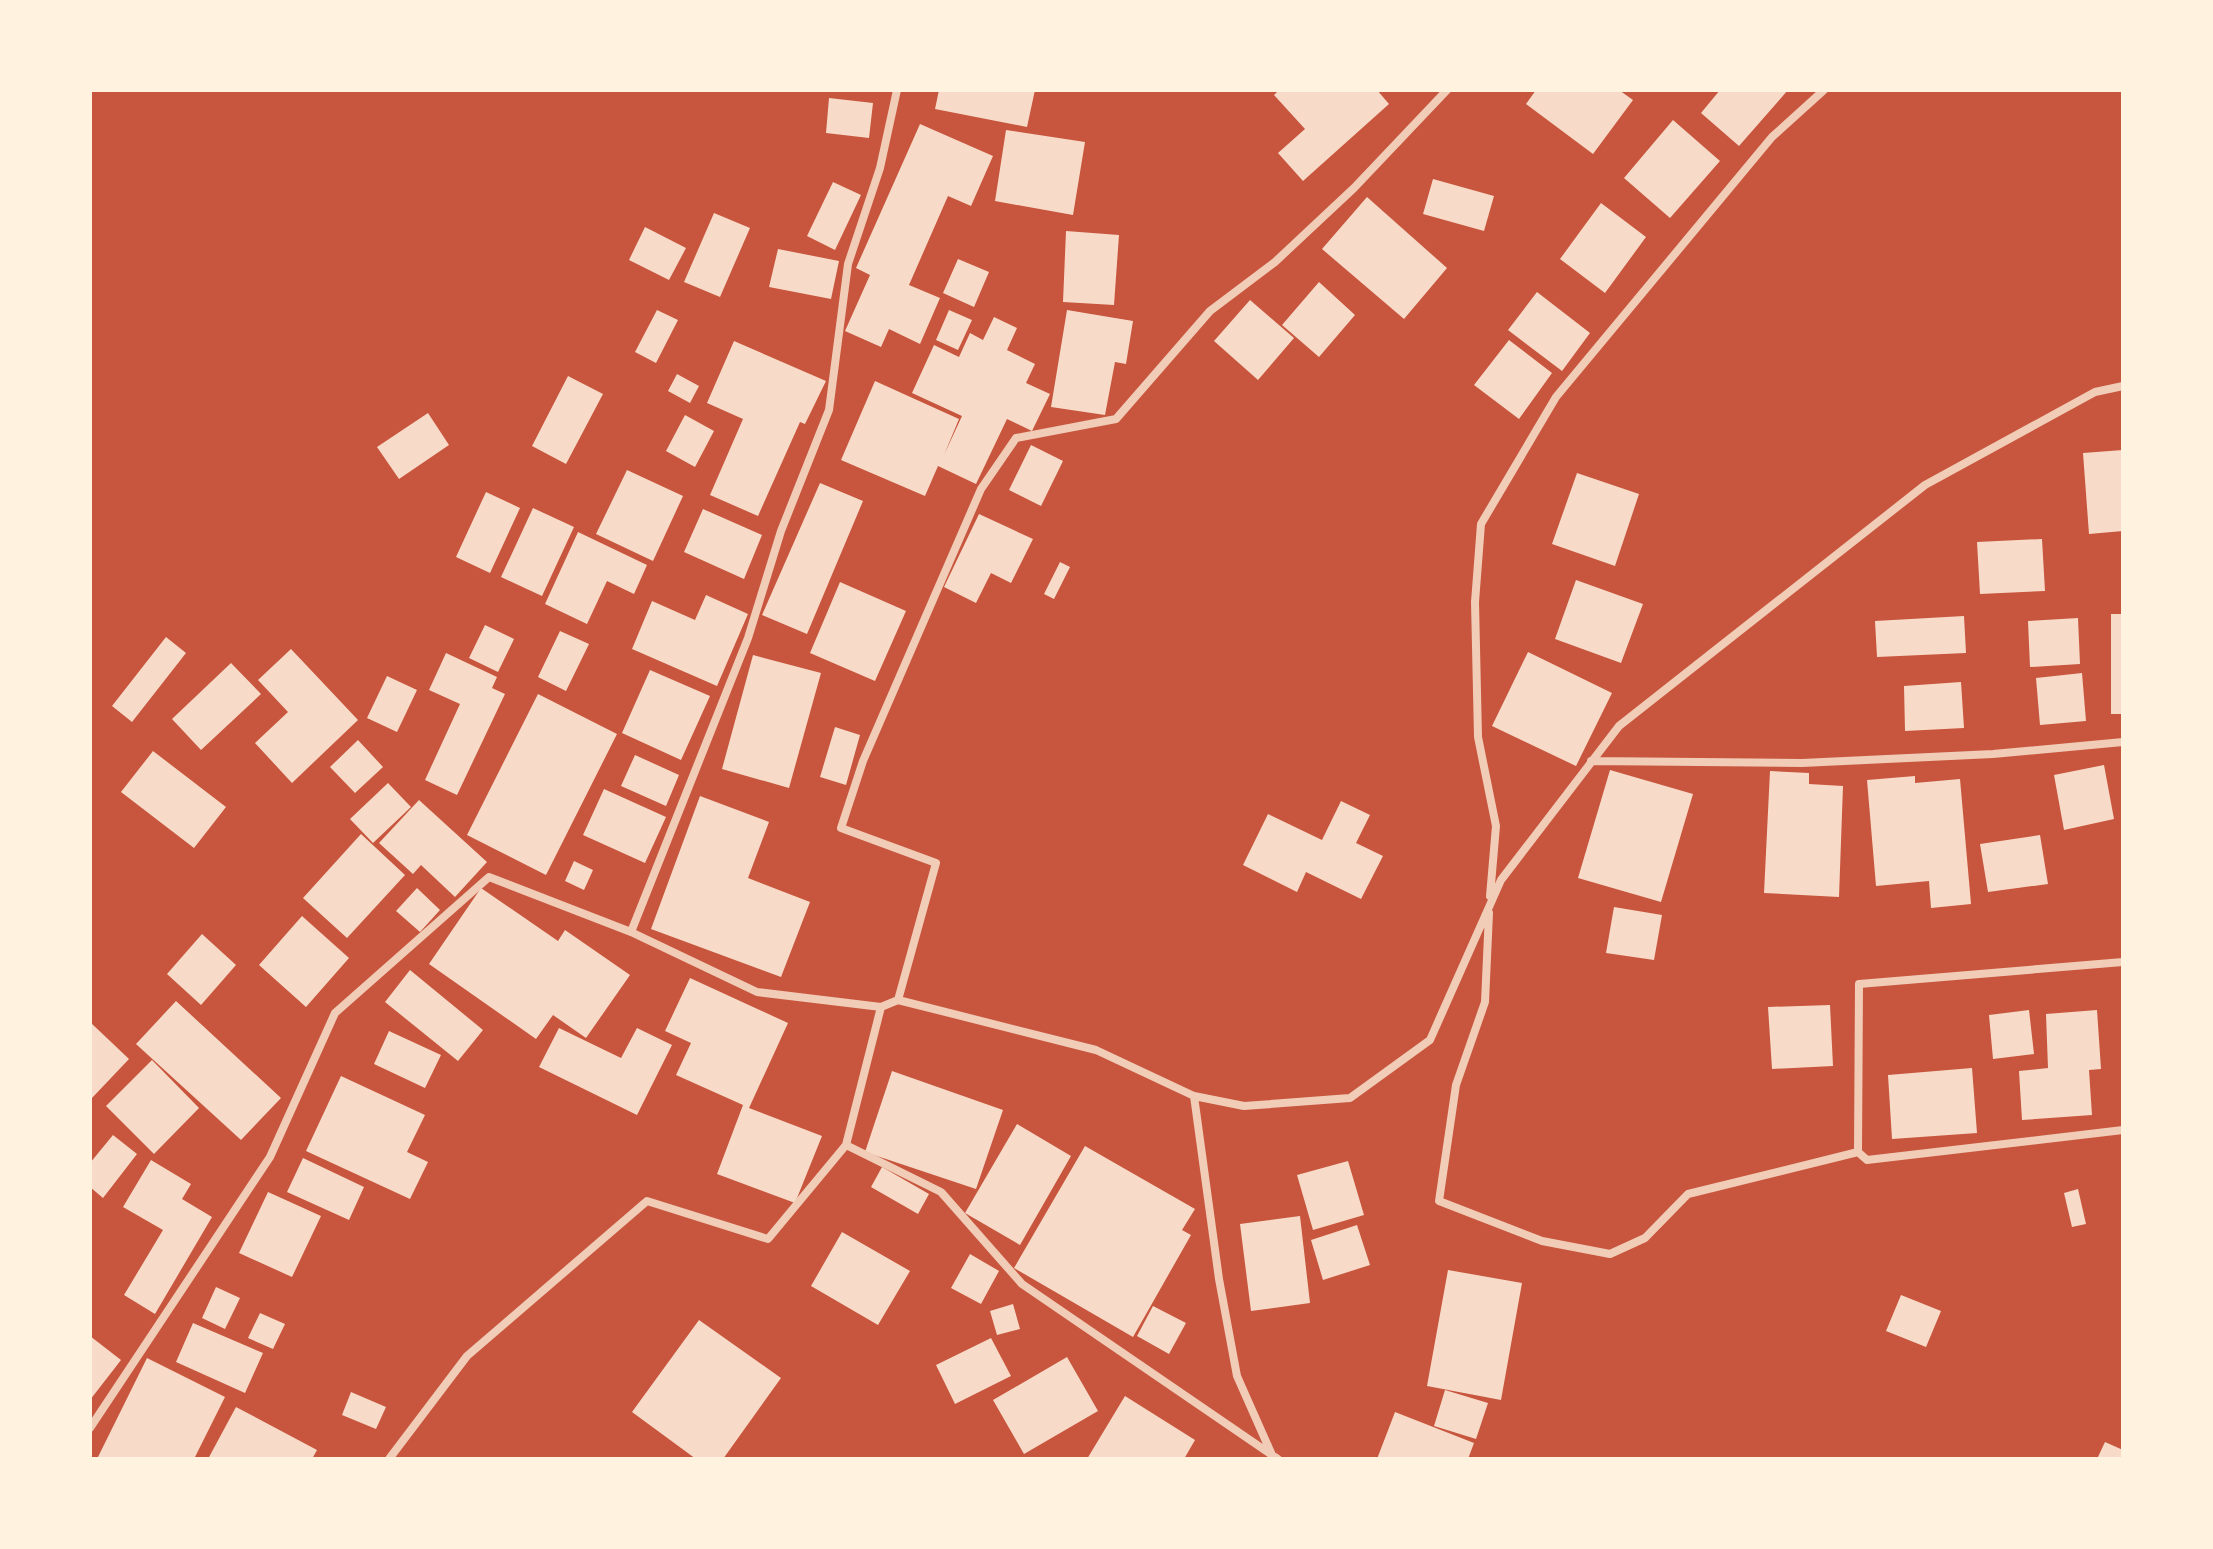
<svg xmlns="http://www.w3.org/2000/svg" width="2213" height="1549" font-family="'Noto Sans',sans-serif">
	<style>
		.building { fill: #f7dbc8 }
		.lines { fill: none; stroke-linecap: round; stroke-linejoin: round }
		.minor { stroke: #f1ccb7; stroke-width: 8 }
	</style>
	<rect width="100%" height="100%" fill="#c8553d"/>
	<!-- building -->
	<path class="building" d="M939 90H1035L1027 127 935 109Z
		M1279 90H1377L1389 104 1303 181 1278 153 1305 129 1274 95Z
		M1536 90H1619L1633 100 1593 154 1526 104Z
		M1720 90H1788L1739 146 1701 113Z
		M829 98 873 103 869 138 826 133Z
		M1673 120 1720 161 1670 218 1624 178Z
		M920 124 993 156 971 206 948 196 909 285 940 298 920 344 889 329 881 347 845 331 870 275 856 268Z
		M1006 130 1085 142 1073 215 995 201Z
		M1433 179 1494 196 1484 231 1423 214Z
		M833 182 861 195 835 250 807 236Z
		M1367 197 1447 268 1404 319 1322 249Z
		M1601 203 1646 237 1605 293 1560 259Z
		M714 213 750 228 720 297 684 282Z
		M645 227 686 248 669 280 629 260Z
		M1066 231 1119 235 1114 305 1063 302Z
		M778 249 839 261 831 299 769 287Z
		M958 259 989 272 974 307 943 293Z
		M1319 282 1355 315 1319 357 1282 325Z
		M1537 292 1590 333 1562 371 1508 330Z
		M1250 300 1294 338 1258 380 1214 341Z
		M657 310 678 320 656 363 635 352Z
		M949 310 972 320 958 350 936 340Z
		M1067 310 1133 321 1126 364 1115 362 1105 415 1051 407Z
		M994 317 1017 328 1007 350 1035 364 1026 383 1050 394 1032 431 1007 419 976 484 938 466 925 496 841 460 875 381 959 419 944 455 962 416 912 393 934 345 959 357 970 333 983 340Z
		M1509 340 1552 373 1519 419 1474 385Z
		M734 341 826 381 805 424 800 422 758 516 710 495 743 419 707 403Z
		M677 374 699 386 690 403 668 391Z
		M568 376 603 394 566 464 532 446Z
		M428 413 449 445 399 479 377 447Z
		M685 415 714 431 695 467 666 451Z
		M1031 445 1063 461 1041 506 1009 490Z
		M2123 450V531L2089 534 2083 453Z
		M627 470 683 496 653 561 596 534Z
		M1577 473 1639 494 1615 566 1552 544Z
		M820 483 863 501 807 634 762 615Z
		M486 492 520 508 490 573 456 557Z
		M533 508 574 527 542 596 501 577Z
		M703 509 762 535 744 579 684 552Z
		M979 514 1033 539 1011 583 991 573 976 603 944 587Z
		M578 532 647 565 634 594 607 581 587 624 545 604Z
		M2042 539 2045 591 1980 594 1977 542Z
		M1060 562 1070 567 1054 599 1044 594Z
		M1576 580 1643 604 1621 663 1555 639Z
		M840 582 906 611 875 681 810 653Z
		M706 595 748 614 717 686 632 649 652 601 695 620Z
		M2111 614H2123V714H2111Z
		M1964 616 1966 653 1877 657 1875 621Z
		M2078 618 2080 664 2030 667 2028 621Z
		M485 625 514 639 498 672 469 658Z
		M560 631 589 644 566 691 538 677Z
		M166 637 186 653 132 722 112 706Z
		M291 649 358 720 292 783 255 743 288 712 258 680Z
		M1528 652 1612 693 1576 766 1492 726Z
		M446 653 497 677 492 688 505 694 457 795 425 780 460 704 429 690Z
		M753 655 821 673 789 788 722 769Z
		M231 663 261 694 201 750 172 719Z
		M650 670 710 696 681 760 622 733Z
		M2082 673 2086 721 2040 725 2036 678Z
		M387 676 417 690 397 732 367 718Z
		M1961 682 1964 728 1905 731 1904 686Z
		M538 694 617 734 546 875 467 835Z
		M835 727 860 735 846 785 820 777Z
		M358 740 383 767 355 793 330 767Z
		M153 751 226 807 194 848 121 792Z
		M635 755 679 775 666 806 621 786Z
		M2104 765 2114 819 2064 830 2054 775Z
		M1610 770 1693 794 1661 902 1578 878Z
		M1770 771 1809 773V784L1843 786 1839 897 1764 893Z
		M1915 776V783L1960 779 1971 904 1931 908 1929 881 1876 886 1867 780Z
		M388 783 411 807 373 843 350 819Z
		M604 789 666 817 645 863 583 835Z
		M700 796 769 822 748 878 810 902 781 977 651 929Z
		M419 800 487 862 455 897 421 865 413 874 379 843Z
		M1341 801 1370 815 1356 843 1383 856 1361 899 1306 872 1297 892 1243 865 1268 814 1322 840Z
		M361 834 405 875 347 938 303 898Z
		M2040 835 2048 884 1988 892 1980 844Z
		M574 861 593 870 584 890 565 881Z
		M417 888 440 910 420 932 396 911Z
		M481 888 558 941 565 930 630 975 586 1038 553 1015 536 1039 429 964Z
		M1614 907 1662 915 1654 960 1606 953Z
		M302 916 349 958 306 1007 259 965Z
		M202 934 236 965 201 1005 167 974Z
		M410 970 483 1030 458 1061 385 1002Z
		M690 978 788 1023 749 1108 822 1136 795 1203 717 1174 743 1105 676 1075 691 1043 665 1031Z
		M176 1001 281 1098 241 1140 136 1044Z
		M1830 1005 1833 1066 1772 1069 1768 1007Z
		M2029 1010 2034 1054 1993 1059 1989 1015Z
		M2097 1010 2101 1069 2089 1070 2092 1115 2022 1120 2019 1071 2048 1068 2046 1014Z
		M90 1022 129 1059 92 1098 90 1096Z
		M559 1028 621 1058 637 1028 672 1045 637 1115 539 1067Z
		M389 1031 441 1055 425 1088 374 1064Z
		M152 1060 199 1108 154 1154 106 1106Z
		M1972 1068 1977 1133 1892 1139 1888 1075Z
		M892 1071 1003 1110 976 1189 865 1152Z
		M341 1076 425 1115 407 1152 428 1162 410 1199 306 1151Z
		M1017 1124 1071 1156 1020 1245 965 1213Z
		M113 1135 137 1154 103 1198 90 1187V1163Z
		M1085 1146 1195 1209 1182 1230 1191 1235 1133 1337 1014 1268Z
		M303 1158 364 1187 349 1220 287 1192Z
		M151 1160 191 1184 182 1199 212 1217 155 1314 124 1295 163 1230 123 1207Z
		M1348 1161 1364 1215 1313 1230 1297 1175Z
		M882 1167 929 1194 918 1214 871 1187Z
		M2078 1189 2086 1224 2072 1227 2064 1193Z
		M268 1192 321 1216 292 1277 239 1253Z
		M1300 1216 1310 1303 1251 1311 1240 1224Z
		M1357 1225 1370 1265 1323 1280 1311 1240Z
		M842 1232 910 1271 878 1325 811 1286Z
		M970 1254 999 1271 981 1304 951 1288Z
		M1448 1270 1522 1283 1501 1400 1427 1386Z
		M216 1287 240 1298 225 1329 202 1318Z
		M1901 1295 1941 1311 1926 1347 1886 1331Z
		M1013 1304 1020 1329 997 1335 990 1311Z
		M1153 1306 1186 1323 1169 1354 1137 1336Z
		M260 1313 285 1324 273 1349 248 1338Z
		M699 1320 781 1378 723 1459H696L632 1412Z
		M193 1323 263 1353 245 1393 176 1362Z
		M90 1336 121 1360 90 1400Z
		M991 1338 1011 1376 955 1404 936 1365Z
		M1067 1357 1098 1411 1024 1454 993 1400Z
		M147 1358 225 1397 194 1459H97Z
		M1445 1390 1488 1403 1476 1439 1434 1426Z
		M351 1392 386 1407 376 1429 342 1415Z
		M1125 1396 1195 1440 1184 1459H1087Z
		M236 1407 317 1450 312 1459H208Z
		M1395 1412 1474 1443 1468 1459H1377Z
		M2105 1442 2123 1450V1459H2097Z"/>
	<g class="lines">
		<!-- minor -->
		<path class="minor" d="M1591 761 1802 763 1993 754 2123 742
			M1490 896 1496 826 1478 737 1475 602 1481 524 1556 397 1772 137 1824 90
			M1489 913 1485 1002 1456 1085 1439 1201 1542 1241 1610 1254 1645 1238 1688 1194 1858 1152 1867 1160 2123 1130
			M631 932 748 638 781 531 829 410 848 264 880 168 897 90
			M898 1000 936 863 841 828 863 761 981 489 1016 438 1116 419 1210 311 1275 262 1354 188 1447 90
			M881 1007 846 1145 941 1192 1022 1284 1272 1455
			M1194 1096 1219 1279 1237 1376 1272 1455 1278 1459
			M1858 1152 1859 984 2123 962
			M90 1428 270 1157 335 1013 489 877 631 932 757 992 881 1007 898 1000 1096 1050 1194 1096 1244 1106 1350 1098 1430 1040 1501 880 1619 726 1925 485 2095 392 2123 386
			M389 1459 467 1356 647 1201 768 1239 846 1145"/>
	</g>
	<!-- border -->
	<rect width="2213" height="1549" fill="none" stroke="#fff3e0" stroke-width="184"/>
</svg>
